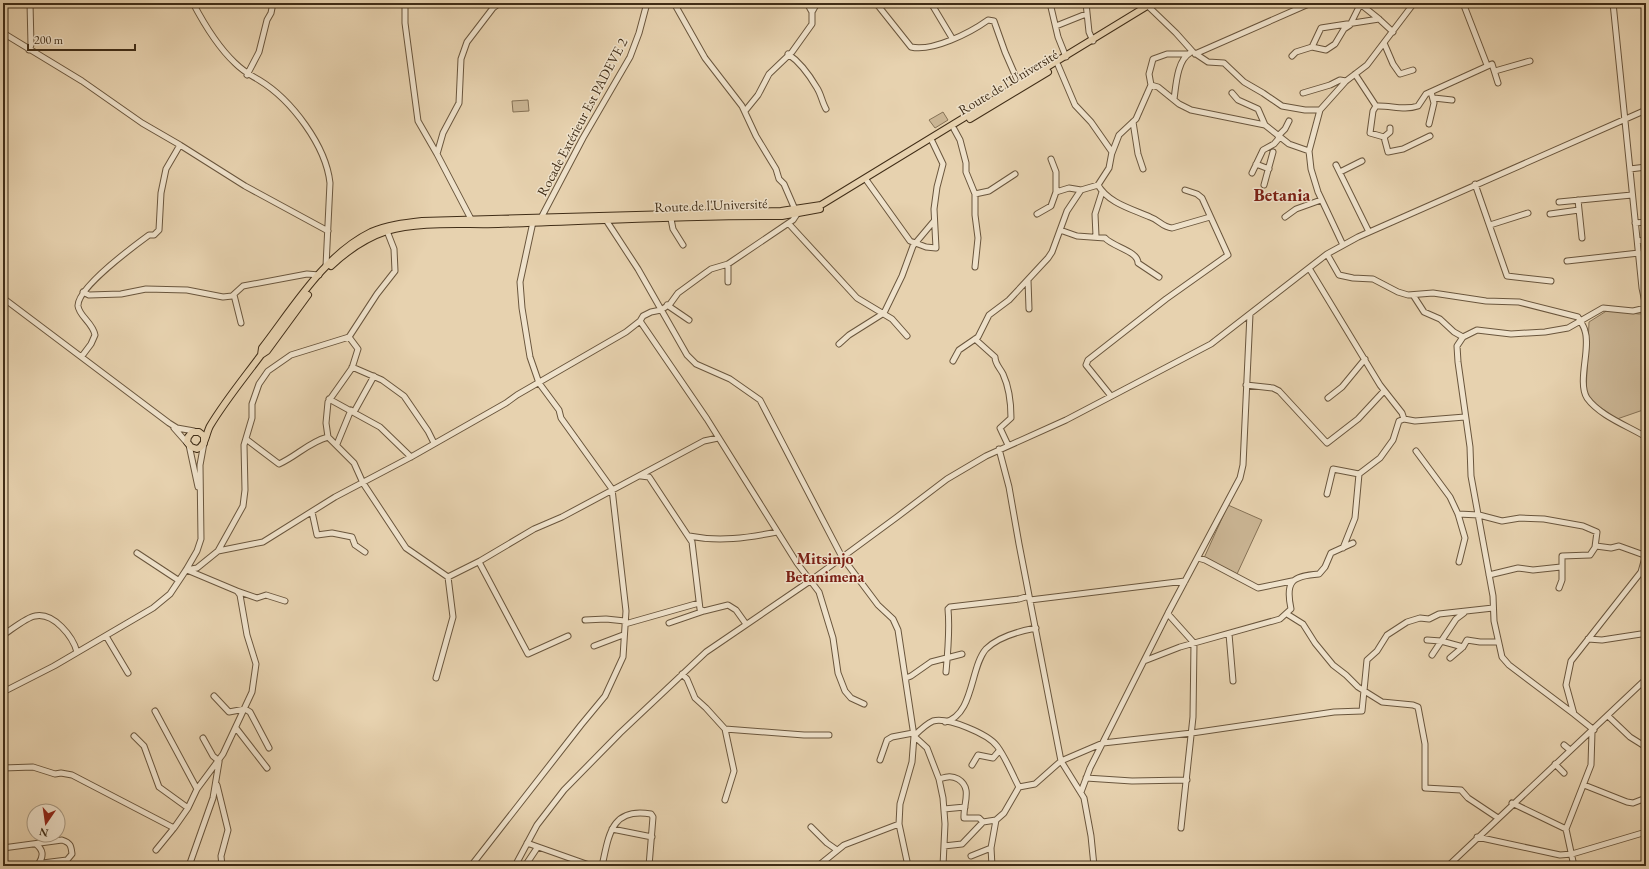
<svg xmlns="http://www.w3.org/2000/svg" width="1649" height="869" font-family="'EB Garamond',serif">
	<style>
		.green { fill: #cbb695; stroke: #867256 }
		.lines { fill: none; stroke-linecap: round; stroke-linejoin: round }
		.minor-casing { stroke: #6a563d; stroke-width: 7 }
		.major-casing { stroke: #402d17; stroke-width: 8 }
		.minor { stroke: #efe2cb; stroke-width: 5 }
		.major { stroke: #e7d2af; stroke-width: 6 }
		.labels { text-anchor: middle; dominant-baseline: central; stroke-width: 3; stroke-linejoin: round; paint-order: stroke }
		.street-label { font-size: 14px; fill: #402d17; stroke: #efe2cb }
		.quarter-label { font-size: 16px; font-weight: bold; fill: #7a1f14; stroke: #efe2cb }
		.district-label { font-size: 18px; font-weight: bold; fill: #7a1f14; stroke: #efe2cb }
	</style>
	<rect width="100%" height="100%" fill="#e7d2af"/>
	<filter id="stains"><feTurbulence type="fractalNoise" baseFrequency=".005" numOctaves="4"/><feColorMatrix values="0 0 0 0 .2 0 0 0 0 .09 0 0 0 0 .02 0 0 0 .5 -.17"/></filter>
	<radialGradient id="worn" r=".72"><stop offset=".6" stop-color="#630" stop-opacity="0"/><stop offset="1" stop-color="#630" stop-opacity=".3"/></radialGradient>
	<!-- green -->
	<path class="green" d="M528 100 529 111 513 112 512 101Z
		M943 112 948 120 935 128 929 120Z
		M1608 310 1639 314 1646 313V409L1617 419 1590 400 1586 393 1589 322Z
		M1228 505 1262 520 1237 574 1204 558Z"/>
	<g class="lines">
		<defs>
			<path id="minor" d="M193 3C204 24 217 46 235 63 244 72 249 74 259 80 292 100 326 146 330 183L326 266
				M405 3V23L418 121 437 154
				M807 3 812 12 817 3
				M876 3 911 47C932 52 970 33 988 20L994 21 1005 52 1019 84
				M931 3 952 38
				M1050 3 1058 37 1066 57
				M1086 3 1089 32 1093 41
				M1359 3 1379 19 1393 32
				M1463 3 1487 65
				M1613 3 1642 288 1646 307
				M1150 8 1176 33 1193 52 1208 62 1224 63 1244 82 1263 93 1282 106 1305 110H1320
				M1056 26 1086 14
				M3 33 82 81 142 123 180 145 245 186 328 231
				M1384 43 1393 64 1400 74 1413 70
				M1312 47 1326 50 1335 44 1344 29 1350 25 1360 5
				M29 50 31 45 30 3
				M788 54C800 62 810 76 817 88 821 94 822 102 826 109
				M1195 54 1311 3
				M1292 56 1296 52 1312 47 1321 28 1379 19
				M1495 71 1530 61
				M1355 74 1376 106
				M247 75 259 52 267 20 271 13 273 3
				M1151 85 1149 74 1153 59 1167 54H1188
				M1232 93 1238 100 1258 109 1265 125
				M1303 93 1330 85 1340 80 1346 81
				M1434 98 1452 100
				M1174 99C1176 86 1177 60 1190 53
				M1376 106C1390 105 1404 111 1418 106L1426 94 1492 64 1498 83
				M1376 106 1373 111 1370 133 1384 137 1390 132V128
				M745 111 758 95 769 74 792 52 812 24V12
				M1133 122 1138 154 1143 169
				M1429 124 1434 103 1431 92
				M954 129 960 140 966 163V172L975 194V215L978 238 975 267
				M1278 136 1285 129 1289 121
				M1384 137 1388 152 1403 149 1430 136
				M1112 153 1119 135 1136 119 1151 85 1158 87 1179 104 1191 110 1265 125 1289 144 1309 151
				M1051 159 1056 172V192
				M1256 164 1269 169
				M1336 165 1369 232
				M1630 169 1646 167
				M1340 172 1362 161
				M1252 173 1263 150 1274 144 1280 137
				M867 181 910 241 926 247 936 248 934 209 937 187 943 164 932 141
				M1475 184 1507 276 1551 281
				M1098 185C1108 203 1132 209 1150 217 1159 220 1162 227 1172 228L1210 217
				M1264 185 1273 152
				M975 194 989 191 1015 174
				M1578 200 1582 238
				M1559 202 1632 195
				M1037 214 1051 206 1056 192 1069 188 1081 190
				M1550 214 1579 210
				M1285 217 1296 209 1321 200
				M541 218 583 138 630 57 639 33 647 3
				M471 219 437 154 443 133 459 103 461 59 467 42 493 8 500 3
				M671 219 673 229 683 245
				M606 220 638 269 687 355 696 364 730 379 760 400 842 557 878 605 893 619 898 630 914 736 912 762 900 804 899 824 908 866
				M1635 223 1646 222
				M789 224 857 298 892 319 907 336
				M1490 225 1528 213
				M1060 230 1077 236 1105 238C1113 247 1138 251 1138 263L1159 277
				M1096 236 1095 214 1102 192
				M1638 241 1646 240
				M1343 245 1318 192 1311 169 1309 151 1320 110 1346 81 1367 65 1414 3
				M1327 254 1339 275 1353 278 1373 279 1398 292 1408 295 1433 293 1486 301 1519 302 1578 317C1580 321 1584 326 1585 331 1591 348 1577 382 1587 398 1600 416 1628 426 1646 437
				M1567 261 1639 253
				M728 264V282
				M1309 268 1380 385 1402 413 1404 419
				M1028 280 1029 309
				M83 292 89 295 121 294 146 289 187 290 223 297 232 296 243 286 307 274 319 275
				M234 295 241 323
				M1413 295 1424 312 1440 319 1454 332 1463 337
				M3 298 169 423 177 428 194 431
				M667 305 689 320
				M640 321 707 419 797 563 819 592 833 638 838 673 845 691 851 698 864 704
				M975 339 995 357C995 364 1000 368 1003 374 1009 387 1011 403 1011 418L1000 428 1008 445
				M839 344 849 335 884 313 902 276 913 246 934 221
				M82 356 91 344 95 335C93 323 79 316 78 306 77 288 134 246 149 235H154L159 230 161 193 166 169 180 145
				M953 361 959 350 978 337 989 315 1009 300 1048 258 1052 252 1067 211 1081 190 1098 185 1109 168 1112 152 1091 122 1075 105 1058 65
				M352 367 382 380 404 396 428 431 434 443
				M1246 385 1273 388 1279 391 1327 443 1358 419 1384 391
				M1111 396 1086 365 1088 360 1166 299 1228 255 1202 198 1197 194 1185 190
				M1328 398 1342 387 1365 359
				M329 399 380 427 411 457
				M354 412 374 376
				M3 428V452
				M174 428 189 445 198 487
				M328 437 354 463 363 483 406 548 448 577
				M246 439 279 464C297 456 309 442 328 437L326 423 328 402 352 368 358 349 349 337
				M337 444 351 410
				M1416 451 1450 497 1458 514 1465 538 1459 562
				M641 476 649 477 692 542 700 609 704 611 728 605 736 610 746 624
				M1327 494 1333 469 1359 474
				M312 512 317 535 332 533 352 537 355 545 365 552
				M1458 514 1479 515 1502 521 1520 518 1544 519 1583 526 1597 532 1595 547
				M689 536C719 542 747 538 777 532
				M1343 548 1355 518 1359 474 1380 458 1393 440 1399 421 1404 419 1415 421 1465 417
				M218 551 243 506 245 490 244 445 252 418V404L259 384 268 371 291 355 349 337 377 294 395 271 394 249 387 231
				M137 553 178 580
				M1198 558 1205 560 1258 588 1292 581
				M479 562 528 654 568 636
				M186 570 197 568 218 551 263 542 335 497 411 457 506 403 517 395 626 332 640 321 643 316 651 312 661 310 670 304 678 293 704 274 711 269 728 264 793 220 797 214 784 184 779 179 776 169 756 136 742 106 705 58 674 3
				M1489 575 1518 568 1533 570 1561 567
				M1559 588 1562 580V556L1590 555 1596 546 1611 548 1619 546 1644 555
				M237 591 257 598 266 595 285 601
				M1030 600 1185 581
				M1168 614 1194 643 1193 717 1181 828
				M1287 614 1303 624 1315 643 1333 665 1346 675 1358 687 1382 702 1413 705 1418 707 1425 744V788L1461 790 1468 798 1498 818
				M585 620 606 619 625 621
				M669 623 704 611
				M625 624 699 603
				M1229 634 1233 681
				M3 635C11 630 27 617 35 616 54 612 73 637 77 652
				M106 636 128 673
				M1588 639 1602 640 1641 634
				M1427 640 1441 641 1463 647
				M594 646 623 635
				M1432 655 1456 619 1464 613
				M1450 658 1463 647 1467 640 1480 642H1498
				M1144 661 1180 647 1280 619 1291 609C1285 581 1292 576 1319 574L1325 567 1331 553 1353 543
				M946 672C948 651 950 630 948 609L950 607 1019 599 1029 596
				M682 674 687 679 695 698 706 708 725 729 734 771 725 800
				M436 678 453 617 448 577 480 561 534 529 562 517 704 441 718 438
				M906 678 911 676 931 662 962 654
				M3 692 54 666 153 608 170 594 186 570 197 551 201 539 200 465 204 443
				M214 696 229 712 245 709 250 712 269 748
				M155 711 197 789
				M1574 714 1509 665 1502 657 1494 621 1493 596 1471 476 1470 447 1458 362 1457 346 1463 337 1477 330 1511 334 1545 332 1568 328 1603 308 1633 311 1646 308
				M1608 716 1630 737 1646 747
				M945 722C974 715 970 667 986 649 998 637 1020 631 1036 628
				M236 728 267 768
				M725 729 804 735H829
				M1594 730 1574 714 1566 685 1571 661 1641 572 1646 554
				M134 736 144 746 159 787 188 808
				M914 736C919 731 926 724 933 721 948 717 988 734 997 746 1006 758 1012 774 1019 787
				M914 736 927 748 939 779 943 798 945 824 943 866
				M203 738 213 756 219 761
				M1564 745 1570 750
				M880 760 887 740 892 737 913 733
				M1555 764 1564 773
				M972 765 978 755 993 758 999 751
				M3 768 33 767 55 774 61 773 72 775 174 828 156 850
				M1086 778 1132 781 1187 780
				M939 779C946 777 951 775 958 779 973 788 963 804 964 818H979L983 822
				M217 785 228 830 221 856 222 866
				M1584 785 1627 802 1633 803 1646 798
				M1081 792 1090 768 1168 613 1240 478 1243 465 1250 314
				M1512 803 1566 829
				M944 809 965 807
				M811 827 827 843 837 850
				M174 828 188 808 197 789 223 754 252 692 256 664 247 635 240 595 237 591 187 570
				M612 829 652 837
				M1477 837 1560 855 1572 854 1646 832
				M527 843 592 866
				M36 844C43 850 44 855 39 863
				M944 846 962 844 983 822 996 820
				M3 848 62 840C71 843 71 846 72 854L67 860 18 866
				M971 856 991 848
				M189 866 213 798 219 762
				M471 866 581 725 605 696 623 657 626 611 612 489 561 418 559 410 539 383 530 357 522 308 520 282 533 222
				M515 866 537 825 564 790 620 733 706 652 810 581 897 517 947 479 986 456 1066 420 1211 344 1327 254 1358 237 1646 110
				M525 866 537 848
				M602 866C609 835 611 807 651 814L653 817 649 866
				M818 866 844 845 899 824
				M992 866 991 848 996 820 1004 813 1019 787 1035 784 1061 761 1019 544 1009 487 999 449
				M1094 866 1091 836 1084 798 1061 761 1103 743 1192 733 1334 712 1362 711 1367 660 1377 651 1387 635 1407 622 1420 618 1429 619 1439 614 1493 608
				M1448 866 1646 679
				M1574 866 1566 829 1591 765 1592 732"/>
			<path id="major" d="M970 119 1048 72
				M331 266C347 251 366 238 387 231 418 221 465 225 498 224 593 221 688 215 782 216L820 209
				M261 355 267 351 308 295
				M204 443V436L199 432H192L188 437 187 442 191 447 197 449C206 446 206 433 210 426 225 401 244 378 261 355L262 348C293 308 324 255 371 232 387 225 404 223 422 221L781 211 821 205 1152 3"/>
		</defs>
		<!-- minor casing -->
		<use href="#minor" class="minor-casing"/>
		<!-- major casing -->
		<use href="#major" class="major-casing"/>
		<!-- minor -->
		<use href="#minor" class="minor"/>
		<!-- major -->
		<use href="#major" class="major"/>
	</g>
	<g class="labels">
		<!-- street labels -->
		<g class="street-label">
			<text transform="translate(1008 82) rotate(-31)">Route de l'Université</text>
			<text transform="translate(582 117) rotate(-62)">Rocade Extérieur Est PADEVE 2</text>
			<text transform="translate(711 205) rotate(-2)">Route de l'Université</text>
		</g>
		<!-- quarter labels -->
		<g class="quarter-label">
			<text x="825" y="558">Mitsinjo<tspan x="825" dy="18">Betanimena</tspan></text>
		</g>
		<!-- district labels -->
		<g class="district-label">
			<text x="1282" y="194">Betania</text>
		</g>
	</g>
	<!-- margin -->
	<rect width="1649" height="869" fill="none" stroke="#e7d2af" stroke-width="16"/>
	<rect x="4" y="4" width="1641" height="861" fill="none" stroke="#402d17" stroke-width="2"/>
	<rect x="8" y="8" width="1633" height="853" fill="none" stroke="#402d17"/>
	<!-- north arrow -->
	<g transform="translate(46 823) rotate(193)"><circle r="19" fill="#efe2cb" stroke="#a99a83"/>
	<path d="M0-3L7 15L0 10L-7 15Z" fill="#8f2418"/>
	<text y="-6" font-size="11" font-weight="bold" text-anchor="middle" fill="#402d17">N</text>
	</g>
	<!-- scale -->
	<path d="M28 44v6h107v-6" fill="none" stroke="#402d17" stroke-width="2"/>
	<text x="34" y="44" font-size="12" fill="#402d17" stroke="#efe2cb" stroke-width="3" paint-order="stroke">200 m</text>
	<rect width="100%" height="100%" filter="url(#stains)"/>
	<rect width="100%" height="100%" fill="url(#worn)"/>
</svg>
